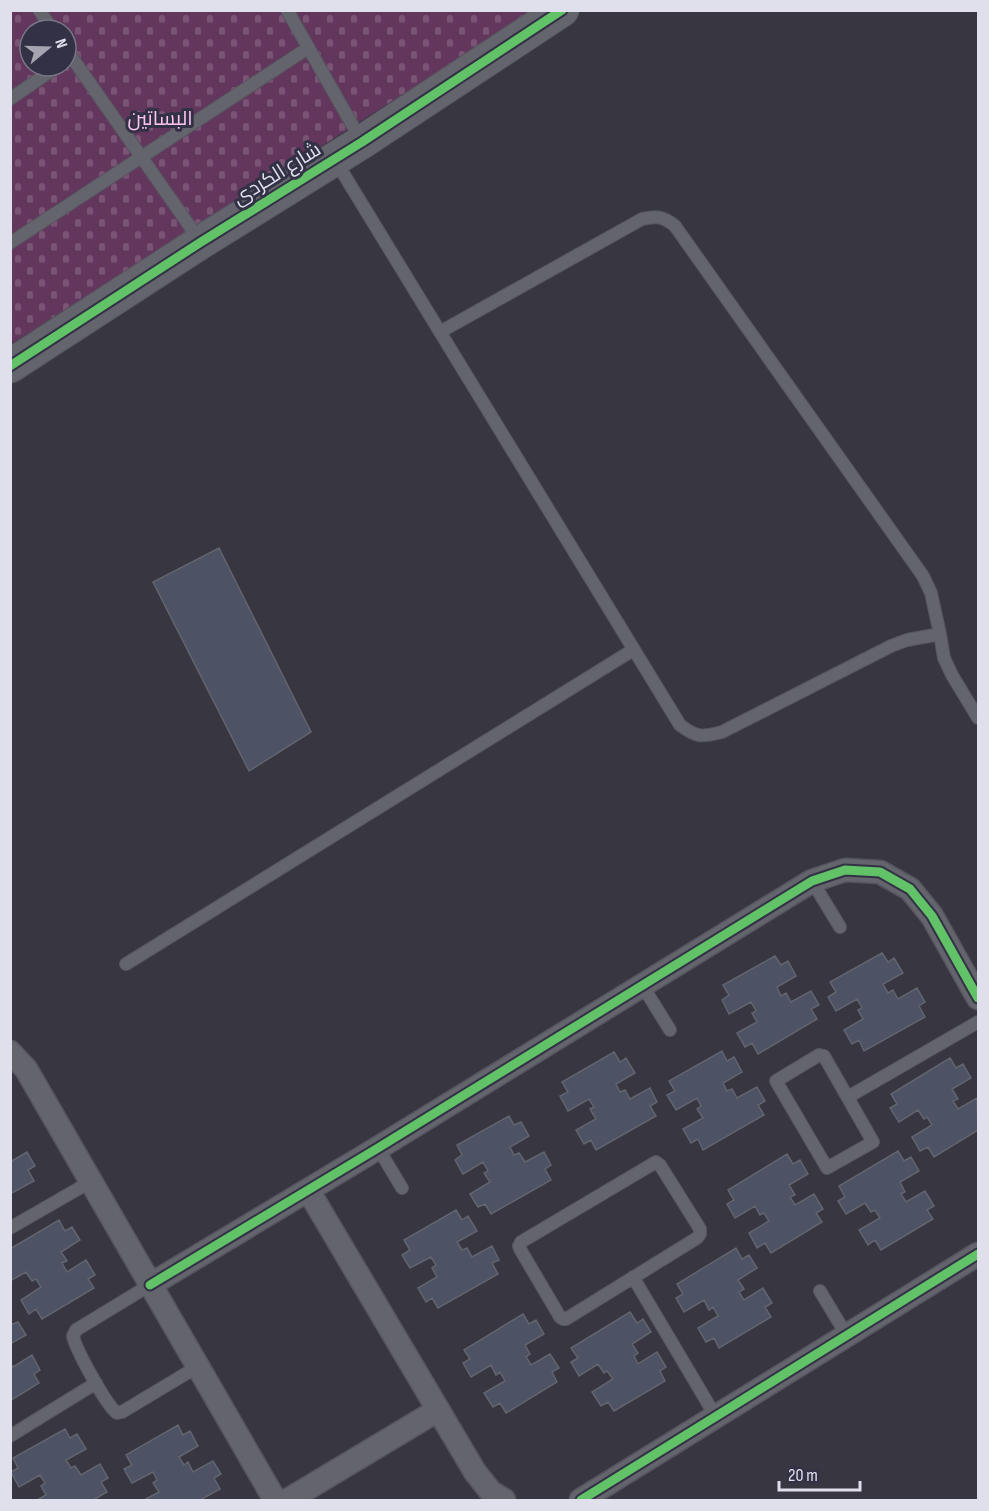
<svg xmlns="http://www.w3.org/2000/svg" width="989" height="1511" font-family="'Sofia Sans Condensed',Cairo,sans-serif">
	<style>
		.cemetery { fill: url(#cemetery-stones); fill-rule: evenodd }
		.building { fill: #4d5264; stroke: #62646e; stroke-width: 1.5 }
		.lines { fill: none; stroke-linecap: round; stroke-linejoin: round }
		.lane-casing { stroke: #56555f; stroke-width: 14 }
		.street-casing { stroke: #56555f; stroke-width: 25 }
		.secondary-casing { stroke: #56555f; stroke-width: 35 }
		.lane { stroke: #64646c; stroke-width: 12 }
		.street { stroke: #64646c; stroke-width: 22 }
		.secondary { stroke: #64646c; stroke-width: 33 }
		.cycleway-casing { stroke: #333146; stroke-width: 13 }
		.cycleway { stroke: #61c268; stroke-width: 9 }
		.labels { text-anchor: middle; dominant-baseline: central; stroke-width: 6; stroke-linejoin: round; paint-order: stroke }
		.park-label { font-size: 20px; fill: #fec4f1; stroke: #333146 }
		.street-label { font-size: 20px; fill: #e0dfec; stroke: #333146 }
	</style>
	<defs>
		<pattern id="cemetery-stones" width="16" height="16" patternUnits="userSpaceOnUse" patternTransform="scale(1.5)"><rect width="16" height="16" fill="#63375d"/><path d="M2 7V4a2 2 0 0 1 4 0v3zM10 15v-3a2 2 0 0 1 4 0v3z" fill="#795474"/></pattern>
	</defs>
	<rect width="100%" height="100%" fill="#373641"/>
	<!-- cemetery -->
	<path class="cemetery" d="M11 11H533L11 344ZM30 30H66V66H30Z"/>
	<!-- building -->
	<path class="building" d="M219 548 311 732 249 771 153 582Z
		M882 953 888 962 894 958 903 973 883 984 888 993 893 990 898 999 917 988 925 1002 919 1006 925 1017 864 1051 859 1040 852 1044 844 1030 863 1019 858 1010 862 1008 857 999 836 1011 828 997 836 992 830 982Z
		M775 956 781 965 788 961 796 976 777 987 781 996 786 993 791 1002 811 991 819 1005 811 1009 817 1019 758 1054 752 1043 745 1047 737 1033 757 1022 752 1013 756 1011 751 1002 729 1014 722 1000 729 995 723 985Z
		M722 1051 727 1061 734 1057 742 1072 723 1083 727 1091 732 1089 737 1098 757 1087 765 1101 758 1105 764 1115 703 1150 698 1139 691 1143 683 1129 703 1118 697 1109 701 1106 697 1098 676 1110 667 1095 675 1091 669 1081Z
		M614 1052 620 1062 626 1058 635 1073 616 1084 620 1092 625 1090 630 1099 650 1088 657 1102 650 1106 656 1116 596 1150 591 1140 584 1144 576 1130 596 1119 590 1109 594 1107 589 1099 568 1111 560 1096 568 1092 562 1082Z
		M950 1058 956 1068 963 1064 971 1078 952 1089 958 1099 953 1101 958 1109 977 1098 978 1130 934 1157 928 1147 920 1151 912 1137 932 1125 927 1117 924 1119 918 1110 899 1122 890 1108 897 1104 891 1094Z
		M509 1116 514 1125 521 1122 529 1136 510 1147 514 1155 519 1153 525 1162 544 1152 551 1165 545 1169 551 1180 491 1214 485 1204 478 1207 470 1194 490 1182 484 1173 488 1171 483 1162 463 1174 455 1160 462 1155 457 1145Z
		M898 1151 904 1161 911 1157 919 1171 900 1182 905 1192 901 1194 906 1202 925 1191 934 1206 927 1210 933 1219 881 1250 875 1240 868 1245 859 1230 880 1218 875 1210 871 1212 865 1203 846 1214 838 1201 845 1197 839 1186Z
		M27 1152 35 1166 28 1170 34 1181 10 1194V1162Z
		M787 1154 793 1164 800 1160 808 1174 789 1185 795 1195 790 1197 795 1205 814 1194 823 1209 816 1213 822 1222 771 1253 765 1243 757 1248 749 1233 769 1221 764 1213 760 1215 755 1206 735 1218 727 1204 734 1200 728 1190Z
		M456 1210 462 1220 468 1216 477 1231 457 1242 462 1250 467 1248 472 1257 492 1246 499 1260 492 1263 498 1274 438 1308 432 1298 426 1302 418 1288 437 1277 432 1268 436 1265 431 1257 410 1268 402 1255 410 1250 404 1240Z
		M59 1220 65 1231 72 1227 80 1240 61 1252 67 1261 62 1263 67 1272 86 1260 95 1275 88 1279 94 1288 42 1319 36 1309 29 1314 21 1300 41 1287 36 1279 32 1281 26 1272 10 1281V1249Z
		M736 1248 742 1259 749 1255 757 1268 738 1280 744 1289 739 1292 744 1300 763 1288 772 1303 765 1307 771 1317 719 1348 714 1338 706 1342 698 1328 718 1316 713 1307 709 1310 704 1300 684 1312 676 1298 683 1294 677 1284Z
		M630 1312 637 1323 643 1319 651 1332 632 1344 638 1353 634 1356 638 1364 657 1352 666 1367 660 1371 665 1381 614 1411 608 1402 601 1406 592 1392 613 1379 607 1371 604 1373 598 1364 579 1376 571 1362 578 1358 571 1348Z
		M523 1314 529 1324 536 1320 544 1334 525 1345 530 1354 526 1357 531 1365 550 1354 559 1368 552 1372 557 1382 506 1413 500 1403 493 1407 484 1393 505 1381 500 1372 496 1375 491 1365 471 1377 463 1363 470 1359 464 1350Z
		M18 1322 26 1335 10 1344V1325Z
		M32 1355 40 1370 34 1374 39 1383 10 1401V1363L13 1367Z
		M178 1425 183 1435 190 1431 198 1446 179 1457 184 1465 188 1462 193 1472 213 1461 221 1474 214 1478 220 1489 200 1500H144L159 1492 153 1483 157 1480 153 1472 132 1483 124 1469 132 1465 126 1455Z
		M65 1429 70 1438 77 1434 86 1449 66 1460 71 1468 75 1466 81 1475 100 1464 108 1478 101 1482 107 1492 93 1500H37L46 1495 41 1486 45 1483 40 1475 19 1487 11 1472 18 1468 13 1458Z"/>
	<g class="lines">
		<defs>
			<path id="lane" d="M39 10 53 30
				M287 10 362 142
				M66 49 200 241
				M10 99 58 66
				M335 160 680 725C697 738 702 737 722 732L891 646 907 640 940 634 944 658 952 675 978 718
				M10 243 308 48
				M440 332 642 219C657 216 663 216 675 226L923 576 931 593 940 634
				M812 881 840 927
				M126 964 633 650
				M642 985 670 1030
				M819 1055 824 1056 873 1142 827 1168 776 1081Z
				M848 1097 978 1022
				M378 1148 402 1188
				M656 1162 660 1165 700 1229V1234L697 1238 566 1319H563L560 1317 520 1249 519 1246 521 1242Z
				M10 1228 90 1182
				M633 1277 716 1417
				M150 1285 76 1330 73 1336C76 1350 106 1405 117 1413L122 1412 197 1367
				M820 1291 847 1336
				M10 1436 96 1383"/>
			<path id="street" d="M10 1052 26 1069 275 1500
				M308 1190 475 1472 491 1492 504 1500
				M150 1285 378 1148 812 881 845 870 880 872 910 889 932 916 978 998
				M288 1500 438 1410
				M581 1500 978 1254"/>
			<path id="secondary" d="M10 366 201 242 362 142 562 10"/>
		</defs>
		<!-- lane casing -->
		<use href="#lane" class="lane-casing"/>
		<!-- street casing -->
		<use href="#street" class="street-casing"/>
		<!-- secondary casing -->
		<use href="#secondary" class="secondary-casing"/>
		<!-- lane -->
		<use href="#lane" class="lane"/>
		<!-- street -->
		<use href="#street" class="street"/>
		<!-- secondary -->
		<use href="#secondary" class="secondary"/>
		<defs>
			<path id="cycleway" d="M10 366 201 242 362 142 562 10
				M150 1285 378 1148 812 881 845 870 880 872 910 889 932 916 978 998
				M581 1500 978 1254"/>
		</defs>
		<!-- cycleway casing -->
		<use href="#cycleway" class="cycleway-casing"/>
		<!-- cycleway -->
		<use href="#cycleway" class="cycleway"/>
	</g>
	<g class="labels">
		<!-- park labels -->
		<g class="park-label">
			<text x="160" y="119">البساتين</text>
		</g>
		<!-- street labels -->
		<g class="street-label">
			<text transform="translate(277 174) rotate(-32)">شارع الكردى</text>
		</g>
	</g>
	<!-- border -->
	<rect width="989" height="1511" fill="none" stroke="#e0dfec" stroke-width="24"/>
	<!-- north arrow -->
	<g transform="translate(48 48) rotate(71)"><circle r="28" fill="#333146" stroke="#787788" stroke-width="1.5"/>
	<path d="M0-4.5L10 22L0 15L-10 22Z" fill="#a5a4b0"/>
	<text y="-9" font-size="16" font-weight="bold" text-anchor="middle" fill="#e0dfec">N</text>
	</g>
	<!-- scale -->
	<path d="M779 1481v9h81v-9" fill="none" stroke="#e0dfec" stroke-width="3"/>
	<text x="788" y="1481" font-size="18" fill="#e0dfec" stroke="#333146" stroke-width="4.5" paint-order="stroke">20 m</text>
</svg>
